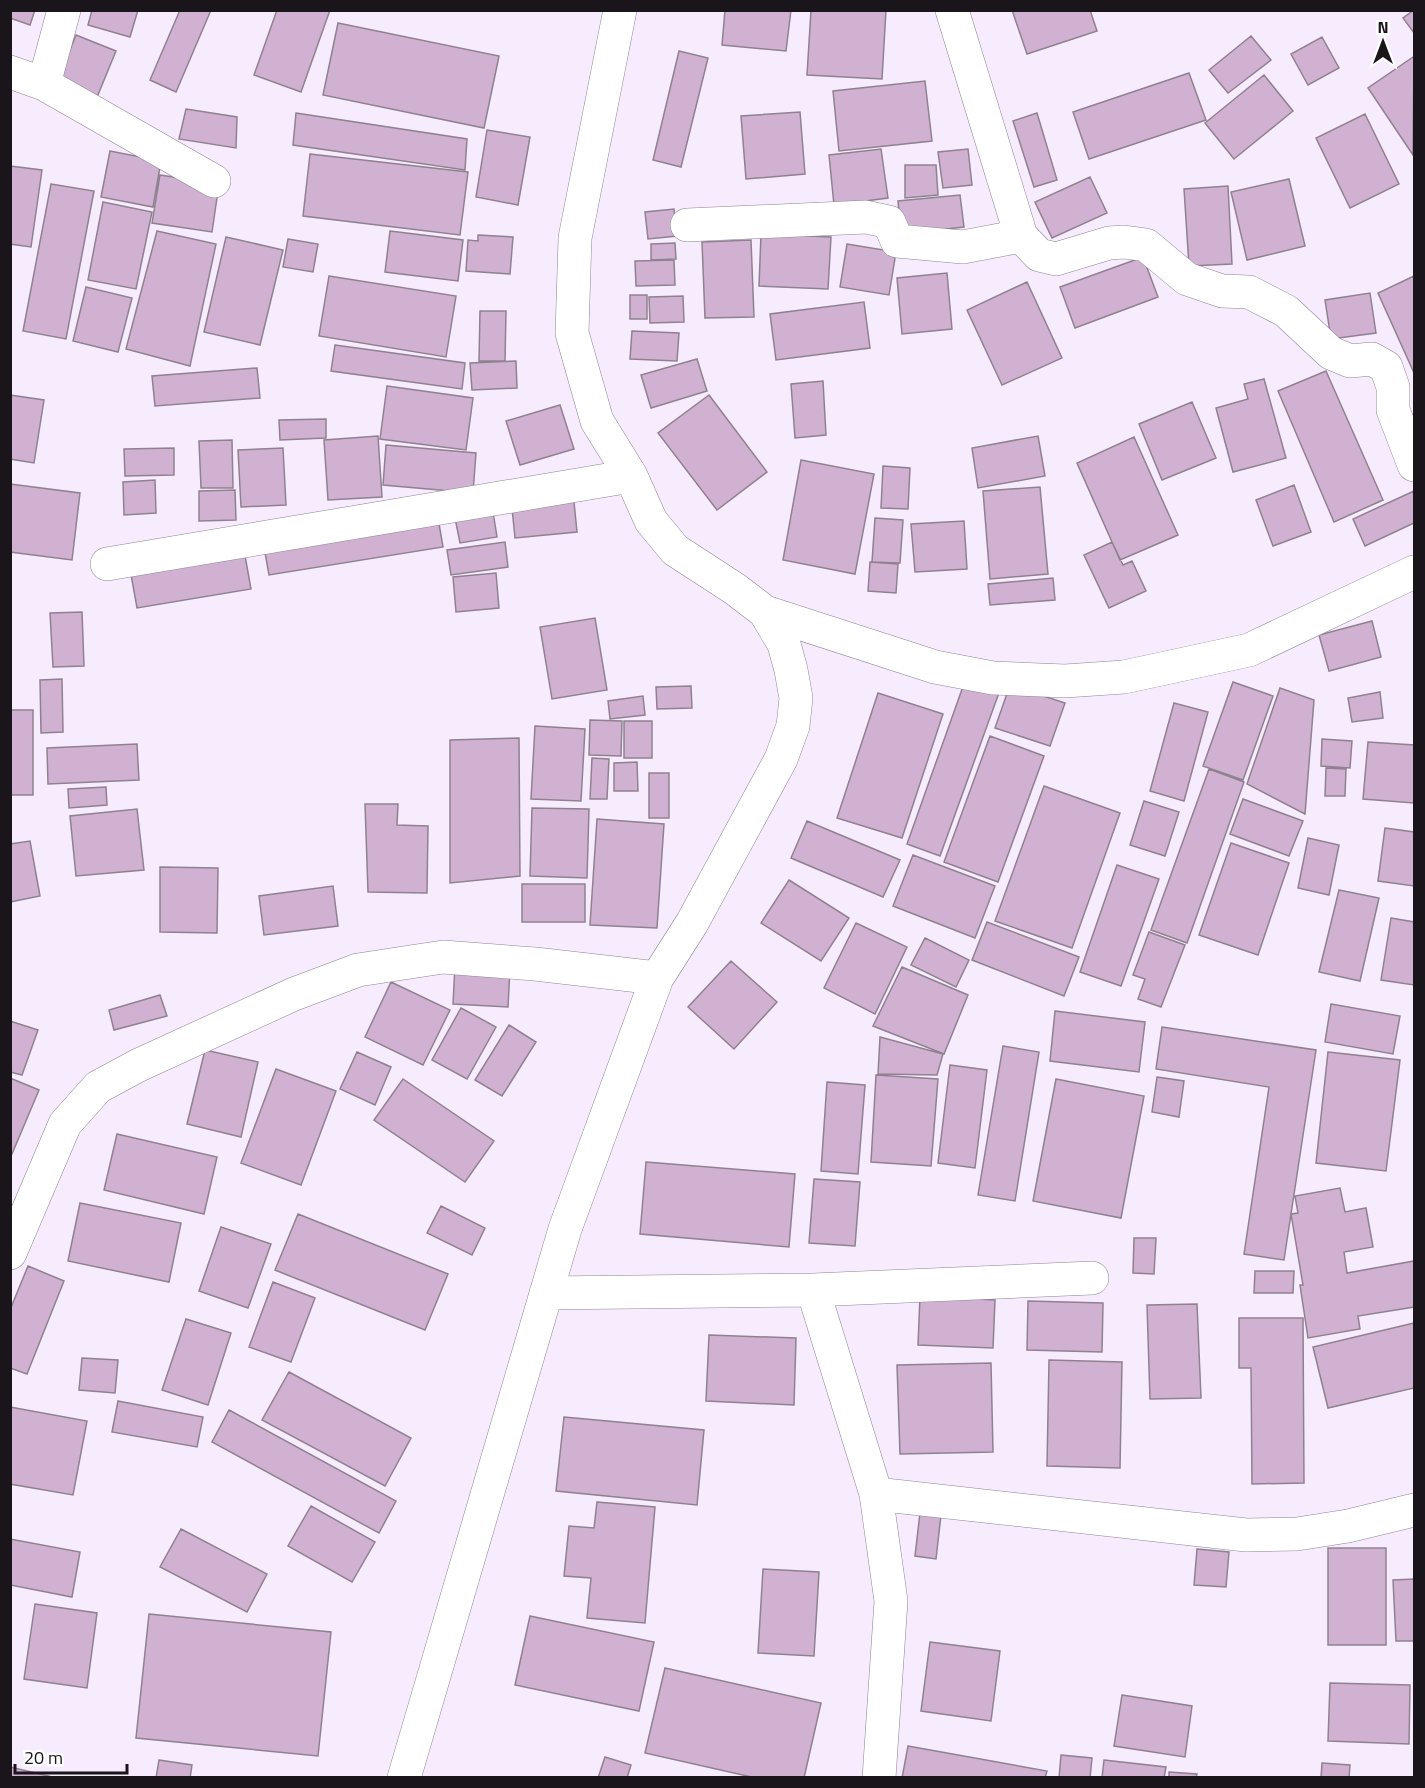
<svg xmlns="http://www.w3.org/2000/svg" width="1425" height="1788" font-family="'Titillium Web',sans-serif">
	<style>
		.building { fill: #d1b1d2; stroke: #908190; stroke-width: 1.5 }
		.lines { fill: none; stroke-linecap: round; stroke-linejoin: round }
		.minor-casing { stroke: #8e8495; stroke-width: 34 }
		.minor { stroke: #fff; stroke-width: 33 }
	</style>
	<rect width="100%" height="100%" fill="#f7ecfe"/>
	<!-- building -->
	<path class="building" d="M10 10H35L30 25 10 18Z
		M92 10H138L130 37 88 25Z
		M180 10H211L176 92 150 80Z
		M277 10H330L301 92 254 75Z
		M725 10H791L786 51 722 45Z
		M811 10H886L882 79 807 75Z
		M1012 10H1090L1097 31 1027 54Z
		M1414 10V33L1403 18Z
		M338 23 499 56 484 128 323 95Z
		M76 35 116 51 95 102 55 86Z
		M1251 36 1271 60 1228 93 1209 70Z
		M1322 37 1339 68 1308 85 1291 54Z
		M679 51 708 58 681 167 653 160Z
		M1413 57 1414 59 1413 155 1368 88Z
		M1189 73 1206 120 1089 159 1073 112Z
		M1264 75 1293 111 1234 159 1205 123Z
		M925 81 932 141 839 151 833 91Z
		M186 109 237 117 236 148 179 139Z
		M800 112 805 174 746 179 741 116Z
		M296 113 467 139 465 170 293 145Z
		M1037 113 1057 180 1034 187 1013 121Z
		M1365 114 1399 184 1350 208 1316 138Z
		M487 130 530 137 518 205 476 197Z
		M881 149 888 198 834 205 829 155Z
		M968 149 972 185 943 188 938 152Z
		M110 151 161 161 153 207 101 197Z
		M310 154 468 172 460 235 303 216Z
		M905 165H936L938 195 905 198Z
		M10 166 42 170 31 247 10 244Z
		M160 175 219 184 212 232 152 223Z
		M1090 177 1107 213 1052 238 1035 202Z
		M1289 179 1305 246 1247 260 1231 192Z
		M51 184 94 191 66 339 23 331Z
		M1228 186 1232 264 1189 266 1184 189Z
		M960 195 964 227 901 234 898 201Z
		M103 202 152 212 136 289 88 280Z
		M674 209 677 236 648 239 645 212Z
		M157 231 216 244 190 366 126 349Z
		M390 231 463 240 458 281 385 272Z
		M761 234 831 237 828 289 759 286Z
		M478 235 513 237 510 274 466 271 468 240 478 241Z
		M226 237 283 250 260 345 204 332Z
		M288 239 318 244 313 272 283 267Z
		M751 240 754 317 705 318 702 242Z
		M675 243 676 259 651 260V244Z
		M847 244 896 252 889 295 840 287Z
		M1143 257 1158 297 1075 328 1060 287Z
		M674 260 675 285 636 286 635 261Z
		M947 273 952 329 902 334 897 278Z
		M329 276 456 296 446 357 319 336Z
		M1414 276V373L1378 293Z
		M1027 282 1062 358 1002 385 967 310Z
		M86 287 132 298 118 352 73 341Z
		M1370 293 1376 333 1331 339 1325 300Z
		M630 295H647V319H630Z
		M683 296 684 322 650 323 649 297Z
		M864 302 870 348 776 360 770 314Z
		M480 311H506L505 361H479Z
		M632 331 679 333 677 361 630 359Z
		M335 345 465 363 462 389 331 371Z
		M697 359 707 391 651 408 641 375Z
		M516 361 517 388 472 390 470 363Z
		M257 368 260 398 155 406 152 376Z
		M1326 371 1383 500 1334 522 1278 391Z
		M1264 379 1286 458 1233 472 1216 408 1248 399 1244 384Z
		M823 381 826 435 795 438 791 384Z
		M387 386 473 398 466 450 380 439Z
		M10 395 44 400 34 463 10 459Z
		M709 395 767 472 717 510 658 433Z
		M1192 402 1216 458 1162 480 1139 424Z
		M560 405 574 449 520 465 506 421Z
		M326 419V438L280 440 279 420Z
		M378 436 382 497 328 500 324 440Z
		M1038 436 1045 476 978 488 972 448Z
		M1134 437 1178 535 1120 560 1077 463Z
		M232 440 233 488H201L199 441Z
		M386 445 476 453 473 493 383 485Z
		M174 448V475L125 476 124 449Z
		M283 448 286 505 241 507 238 450Z
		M801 460 874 474 855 574 783 560Z
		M883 466 910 468 908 509 881 508Z
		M155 480 156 513 124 515 123 482Z
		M10 484 80 493 72 560 10 552Z
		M1294 485 1311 532 1273 546 1256 500Z
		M1040 487 1048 574 990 579 983 491Z
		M235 490 236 520 199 521V491Z
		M1414 491V523L1365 546 1353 519Z
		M574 502 577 532 515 538 512 508Z
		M493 512 497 537 460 543 455 518Z
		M438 518 443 547 269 575 264 547Z
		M875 518 903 520 900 563 872 562Z
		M964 521 967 569 915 572 911 524Z
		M505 542 508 567 451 575 447 550Z
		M1112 542 1123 565 1132 561 1146 591 1109 608 1084 555Z
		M244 550 251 589 137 608 130 569Z
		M870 562 898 564 896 593 868 591Z
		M496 573 499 608 456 612 453 577Z
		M1053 578 1055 600 990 605 988 584Z
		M82 612 84 666 53 667 50 613Z
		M595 618 607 690 552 699 540 627Z
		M1372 621 1381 657 1329 671 1319 635Z
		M966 678 1000 690 940 856 907 844Z
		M62 679 63 732 41 733 40 680Z
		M1233 682 1273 696 1243 780 1203 766Z
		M1010 685 1065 703 1050 746 995 728Z
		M691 686 692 708 657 709 656 687Z
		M1280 688 1314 700 1305 814 1247 784Z
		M1380 692 1383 718 1352 722 1348 698Z
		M878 693 943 714 902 838 837 818Z
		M643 696 645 715 610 719 608 701Z
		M1174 703 1208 712 1184 801 1150 791Z
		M10 710H33V795H10Z
		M590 720 622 721 621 756 589 755Z
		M624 721H652V758H624Z
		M535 726 585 729 581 801 531 799Z
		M990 736 1044 756 998 882 944 862Z
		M519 738 520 876 450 883V740Z
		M1322 739 1352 741 1350 768 1321 766Z
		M1368 742 1414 745V803L1363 799Z
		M137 744 139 780 48 784 47 748Z
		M592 758 609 759 607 799H590Z
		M637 762 638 791H614V763Z
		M1326 768 1346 769 1345 796H1325Z
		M1209 769 1244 782 1187 943 1151 930Z
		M649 773H669V818H649Z
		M1044 786 1120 813 1072 948 995 921Z
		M106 787 107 805 69 808 68 789Z
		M1243 799 1303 821 1289 856 1230 834Z
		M1144 801 1179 812 1165 856 1130 845Z
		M365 804H398L397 825 428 826 427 893 368 892Z
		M532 808 589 809 587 878 530 876Z
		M137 809 144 870 76 876 70 816Z
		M597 819 664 824 657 928 590 925Z
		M807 821 900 860 883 897 791 858Z
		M1385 828 1414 832V886L1378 881Z
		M1308 838 1339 845 1329 895 1298 888Z
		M30 841 40 896 10 902V844Z
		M1231 843 1289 863 1258 955 1199 935Z
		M913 855 995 886 975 938 893 906Z
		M1117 865 1159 879 1121 986 1080 972Z
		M160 867 218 868 217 933 160 932Z
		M789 880 849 918 821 961 761 923Z
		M522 884H585V922H522Z
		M333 886 338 926 264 935 259 896Z
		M1339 890 1379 898 1360 981 1319 972Z
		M1391 918 1414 922V985L1381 980Z
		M987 922 1079 957 1064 996 972 960Z
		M856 923 907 947 875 1014 824 988Z
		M1149 932 1185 945 1161 1007 1138 999 1145 979 1133 975Z
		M925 938 969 960 956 987 911 965Z
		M731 961 777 1002 734 1049 688 1007Z
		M455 965 510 968 508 1007 453 1004Z
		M902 967 968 995 944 1054 873 1026Z
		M391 982 450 1010 423 1065 365 1037Z
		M160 995 167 1016 114 1030 109 1010Z
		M1331 1004 1400 1016 1393 1054 1325 1042Z
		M461 1008 496 1027 467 1079 432 1060Z
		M1055 1011 1145 1022 1139 1072 1050 1061Z
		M10 1021 38 1030 22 1075 10 1072Z
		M509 1025 536 1042 502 1096 475 1080Z
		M1162 1027 1316 1050 1284 1260 1244 1254 1269 1087 1156 1069Z
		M880 1037 943 1054 937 1075 878 1074Z
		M1003 1046 1039 1052 1015 1201 978 1195Z
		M205 1050 258 1062 241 1137 187 1124Z
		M357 1052 391 1067 375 1105 340 1089Z
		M1328 1052 1400 1060 1386 1171 1316 1163Z
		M950 1065 987 1070 975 1168 938 1163Z
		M276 1069 336 1091 301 1185 241 1163Z
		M876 1075 938 1079 931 1166 871 1162Z
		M1157 1077 1184 1081 1179 1117 1152 1112Z
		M10 1078 39 1090 12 1154H10Z
		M403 1079 494 1141 465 1182 374 1120Z
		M1056 1079 1144 1096 1121 1218 1033 1201Z
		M827 1082 865 1085 858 1174 821 1171Z
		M117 1134 217 1157 204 1214 104 1190Z
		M646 1162 795 1174 789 1247 640 1234Z
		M814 1179 860 1182 855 1246 809 1243Z
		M1340 1188 1345 1212 1366 1208 1373 1247 1344 1252 1347 1273 1414 1261V1307L1358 1316 1360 1329 1308 1338 1300 1285H1303L1291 1214 1298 1213 1295 1196Z
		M80 1203 181 1223 169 1282 68 1261Z
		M441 1206 485 1228 472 1255 427 1233Z
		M298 1214 448 1274 425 1330 275 1270Z
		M221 1227 271 1244 248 1308 199 1291Z
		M1134 1238H1156L1154 1274 1133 1273Z
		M28 1266 64 1281 27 1374 10 1368V1310Z
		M1255 1271H1294L1293 1293H1254Z
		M273 1282 315 1298 291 1362 249 1347Z
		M920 1296 995 1300 993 1348 918 1345Z
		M1028 1301 1103 1303 1102 1352 1027 1350Z
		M1197 1304 1201 1398 1150 1399 1147 1305Z
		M1239 1318H1303L1304 1483 1252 1484 1251 1368H1239Z
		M186 1319 231 1333 208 1405 162 1390Z
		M1414 1323V1388L1328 1408 1313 1347Z
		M709 1335 796 1338 794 1405 706 1401Z
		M82 1358 118 1360 115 1393 79 1390Z
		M1049 1360 1122 1362 1120 1468 1047 1466Z
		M991 1363 993 1452 900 1454 897 1365Z
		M289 1372 411 1438 385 1486 262 1420Z
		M118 1401 203 1417 197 1447 112 1432Z
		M10 1407 87 1421 73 1495 10 1484Z
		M229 1410 396 1501 379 1533 212 1442Z
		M564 1417 704 1430 697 1505 556 1491Z
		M597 1502 655 1507 645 1623 587 1618 591 1578 564 1576 569 1526 594 1528Z
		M921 1504 942 1506 936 1559 915 1556Z
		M311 1506 375 1542 352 1582 288 1546Z
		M181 1529 267 1574 247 1612 160 1567Z
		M10 1539 80 1552 72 1597 10 1585Z
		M1328 1548H1386V1645H1328Z
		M1197 1549 1229 1552 1226 1587 1194 1585Z
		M763 1569 819 1572 814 1656 758 1653Z
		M1414 1579V1641H1396L1393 1580Z
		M35 1604 97 1613 87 1688 24 1679Z
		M149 1614 331 1632 318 1756 136 1738Z
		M530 1616 654 1642 639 1711 515 1685Z
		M930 1642 1000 1651 991 1721 921 1711Z
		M665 1668 821 1703 804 1778H756L645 1753Z
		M1330 1683 1410 1685 1409 1744 1328 1741Z
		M1122 1695 1192 1706 1185 1757 1114 1746Z
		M908 1746 1047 1771 1045 1778H902Z
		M1061 1755 1092 1758 1090 1778H1059Z
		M605 1757 631 1765 627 1778H598Z
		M159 1760 192 1765 190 1778H156Z
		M1104 1760 1166 1767 1164 1778H1102Z
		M1322 1763 1350 1765 1349 1778H1321Z
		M10 1767 53 1777V1778H10Z
		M1169 1772 1197 1774 1196 1778H1169Z"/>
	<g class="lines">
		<defs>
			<path id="minor" d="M952 10 1021 236 1039 255 1056 259 1109 243 1124 242 1146 245 1187 279 1222 291 1249 292 1286 311 1331 353 1350 361 1372 359 1386 367 1393 387V410L1414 465
				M10 72 44 84 214 181
				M44 84 64 10
				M687 225 866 217 889 222 897 241 963 247 1021 236
				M107 564 631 476
				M765 612 935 667 993 678 1065 681 1124 677 1249 650 1414 572
				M10 1253 65 1124 98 1087 139 1065 294 994 358 970 443 957 535 964 657 978
				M813 1290 876 1494 891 1601 879 1778
				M546 1293 813 1290 1092 1278
				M876 1494 1246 1535 1297 1534 1348 1526 1414 1510
				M404 1778 565 1229 657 978 692 923 781 759 793 726 796 698 791 670 784 644 765 612 735 589 675 550 651 521 631 476 597 421 572 333 575 238 620 10"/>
		</defs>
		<!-- minor casing -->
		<use href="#minor" class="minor-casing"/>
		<!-- minor -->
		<use href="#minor" class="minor"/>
	</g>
	<!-- border -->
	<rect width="1425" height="1788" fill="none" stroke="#19151b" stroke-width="24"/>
	<!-- north arrow -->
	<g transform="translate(1383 42)" stroke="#fefefe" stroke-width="4.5" paint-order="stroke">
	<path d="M0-4.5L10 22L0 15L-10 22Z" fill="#19151b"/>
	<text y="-9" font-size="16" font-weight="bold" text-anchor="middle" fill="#19151b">N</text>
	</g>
	<!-- scale -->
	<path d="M15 1764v9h112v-9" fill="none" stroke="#19151b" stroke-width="3"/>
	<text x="24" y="1764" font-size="18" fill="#19151b" stroke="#fefefe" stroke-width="4.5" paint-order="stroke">20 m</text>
</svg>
